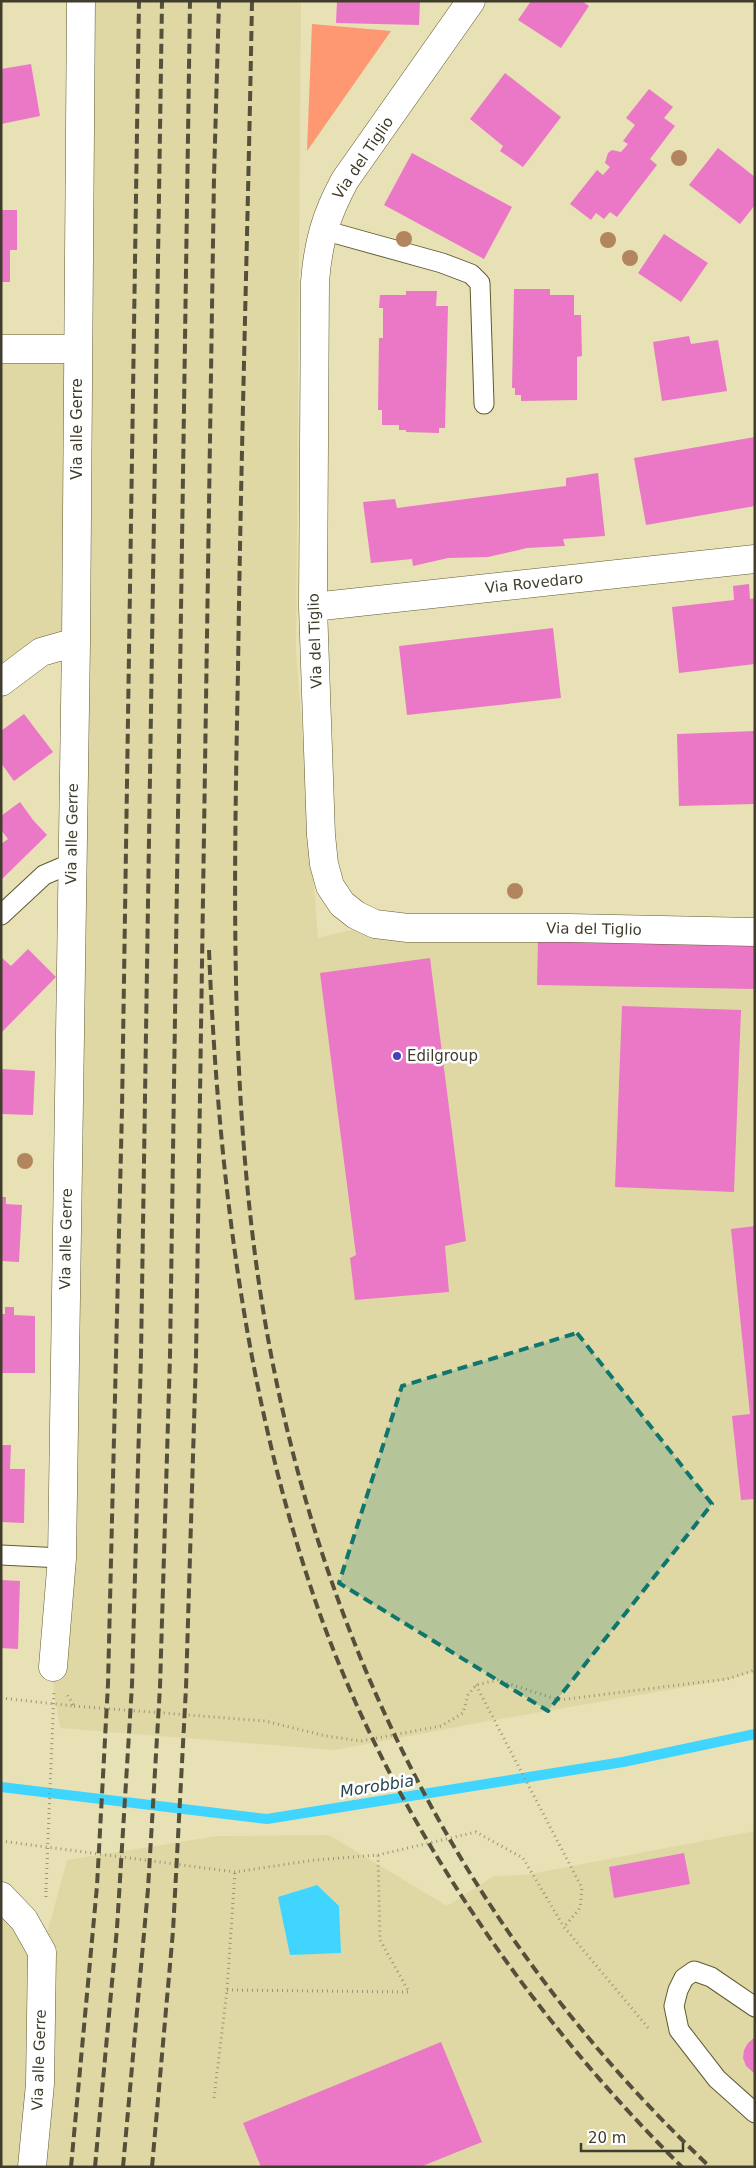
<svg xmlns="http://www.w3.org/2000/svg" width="756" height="2168" font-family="'DejaVu Sans',sans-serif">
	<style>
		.built { fill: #dfd8a4 }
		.green { fill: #fd9873 }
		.water { fill: #40d5fe }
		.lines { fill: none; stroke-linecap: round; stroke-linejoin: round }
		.stream { stroke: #40d5fe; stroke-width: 10 }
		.building { fill: #ea78c6 }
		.service-casing { stroke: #615b33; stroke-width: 21 }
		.minor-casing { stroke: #615b33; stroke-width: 29 }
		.path { stroke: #9a9576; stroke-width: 3; stroke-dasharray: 1 4; stroke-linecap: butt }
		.service { stroke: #fff; stroke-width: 19 }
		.minor { stroke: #fff; stroke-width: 28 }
		.rail { stroke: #54503c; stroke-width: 4; stroke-dasharray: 10 5; stroke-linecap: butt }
		.path-bridge { stroke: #9a9576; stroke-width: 3; stroke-dasharray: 1 4; stroke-linecap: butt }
		.tree { fill: #b3855f }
		.marked { fill: #0f766e; fill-opacity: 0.2; stroke: #0f766e; stroke-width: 4; stroke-dasharray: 10 6; stroke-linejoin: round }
		.poi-dot { fill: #4a3fb6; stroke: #fff; stroke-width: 2 }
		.labels { text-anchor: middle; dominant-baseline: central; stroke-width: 5; stroke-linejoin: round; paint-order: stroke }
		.street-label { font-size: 15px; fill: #403d2c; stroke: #fff }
		.poi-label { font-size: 15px; fill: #403d2c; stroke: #fff; text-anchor: start }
		.water-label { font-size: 16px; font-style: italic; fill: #26444e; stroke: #fff }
	</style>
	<rect width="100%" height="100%" fill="#e7e1b5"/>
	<!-- built -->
	<path class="built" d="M81 1H301L296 652 318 938 375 924 755 932V1671L731 1679 489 1721 335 1750 60 1728 54 1691 53 1667 76 642 1 682V349H78Z
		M755 1831V2167H1V1896L42 1952 67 1860 218 1836 329 1835 447 1906 494 1876 525 1875Z"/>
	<!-- green -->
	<path class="green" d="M312 24 391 31 307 151Z"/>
	<!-- water -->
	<path class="water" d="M317 1885 339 1906 341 1953 290 1955 278 1897Z"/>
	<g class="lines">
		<!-- stream -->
		<path class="stream" d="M1 1787 267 1819 623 1762 755 1734"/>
	</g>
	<!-- building -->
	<path class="building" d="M337 1H420L419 25 336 23Z
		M531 1H582L589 6 561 48 518 20Z
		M31 64 40 116 1 124V69Z
		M505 73 561 117 523 167 500 151 503 146 470 119Z
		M649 89 673 107 664 118 675 126 650 159 657 165 617 217 610 212 604 219 596 213 591 220 570 204 597 170 603 175 610 167 605 163 608 153 612 150 621 152 628 144 623 141 635 125 626 118Z
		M718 148 755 177V205L740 224 689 185Z
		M412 153 512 207 484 259 384 205Z
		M1 210H17V250H10V282H1Z
		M664 234 708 263 681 302 638 273Z
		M514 289H550V295H574V315H581L582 356 577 357V400L521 401V395H515V388H512Z
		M406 291H437L436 306H448L445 428H439V433L406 432V430H399V425H382V410H378L379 338H383V308H379L380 295H406Z
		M689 336 691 344 718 340 727 391 662 401 653 342Z
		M755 437V506L646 525 634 458Z
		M598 473 605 536 563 539 565 546 527 548 488 557 448 558 413 566 412 559 371 563 363 502 395 499 397 508 566 486V478Z
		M749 584 750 599 755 598V664L679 673 672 607 734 600 733 586Z
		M553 628 561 698 407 715 399 646Z
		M24 714 53 752 14 781 1 763V731Z
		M755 731V804L679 806 677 734Z
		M20 802 33 820 47 835 1 880V844L8 839 1 830V816Z
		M538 940 755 945V989L537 985Z
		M28 949 56 977 1 1033V957L11 966Z
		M430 958 466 1241 445 1246 449 1292 355 1300 350 1258 356 1255 320 973Z
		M622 1006 741 1010 734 1192 615 1187Z
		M1 1069 35 1071 33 1115 1 1114Z
		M1 1197H6V1204L22 1205 19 1262 1 1261Z
		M755 1226V1499L741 1500 732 1416 750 1414 731 1229Z
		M5 1307H14V1315L35 1316V1373H1V1314H5Z
		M1 1445H11L10 1469H25L24 1523 1 1522Z
		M1 1580 20 1581 18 1649 1 1648Z
		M684 1853 690 1884 614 1898 609 1867Z
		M755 2037V2074L746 2066 743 2058 744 2050 748 2043Z
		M441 2042 482 2142 420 2167H261L243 2123Z"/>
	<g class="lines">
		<defs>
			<path id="service" d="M323 230 442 263 471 274 480 283 484 404
				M1 915 44 875 72 863
				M1 1555 62 1558
				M755 2007 711 1977 694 1971 684 1978 678 1990 674 2006 679 2030 717 2079 755 2113"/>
			<path id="minor" d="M471 1 345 180C326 215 318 242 315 282L313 607 321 835 324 864 330 886 342 904 356 915 375 924 408 928H569L755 932
				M1 349H78
				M313 607 755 559
				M1 682 41 652 76 642
				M53 1667 62 1558 76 642 81 1
				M1 1896 24 1920 42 1952 40 2084 32 2167"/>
		</defs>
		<!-- service casing -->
		<use href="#service" class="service-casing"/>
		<!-- minor casing -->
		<use href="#minor" class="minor-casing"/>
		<!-- path -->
		<path class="path" d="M476 1685 582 1888 580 1908 564 1927
			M1 1698 74 1706 67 1694
			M74 1706 265 1721 326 1736 361 1741 441 1726 463 1713 468 1695 476 1685 497 1680 559 1700 727 1679 755 1670
			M1 1841 235 1872 315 1860 378 1855 476 1832 523 1858 564 1927 650 2030
			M46 1897V1889
			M227 1990 409 1992 380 1940 378 1855
			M214 2098 227 1990 235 1872"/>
		<!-- service -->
		<use href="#service" class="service"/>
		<!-- minor -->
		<use href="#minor" class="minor"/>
		<!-- rail -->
		<path class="rail" d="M252 1C248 224 241 447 238 670 234 879 229 1095 262 1303 315 1636 463 1934 710 2167
			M209 950C218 1169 244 1391 315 1600 386 1808 526 2013 682 2167
			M71 2167 97 1886 108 1684 122 1109 139 1
			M95 2167 117 1928 132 1685 141 1355 162 1
			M123 2167 148 1889 160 1687 170 1356 190 1
			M152 2167 173 1931 186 1688 196 1357 214 177 219 1"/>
		<!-- path-bridge -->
		<path class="path-bridge" d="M46 1889 54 1691"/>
	</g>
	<!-- trees -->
	<g class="tree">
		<circle cx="679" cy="158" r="8"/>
		<circle cx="404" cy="239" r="8"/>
		<circle cx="608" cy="240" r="8"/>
		<circle cx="630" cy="258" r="8"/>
		<circle cx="515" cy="891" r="8"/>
		<circle cx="25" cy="1161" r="8"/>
	</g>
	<!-- marked area -->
	<path class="marked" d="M577 1333 712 1504 548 1711 339 1583 402 1386Z"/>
	<!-- markers -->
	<circle class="poi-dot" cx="397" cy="1056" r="5"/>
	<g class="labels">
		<!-- street labels -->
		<g class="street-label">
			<text transform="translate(363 158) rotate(-56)">Via del Tiglio</text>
			<text transform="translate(77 429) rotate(-90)">Via alle Gerre</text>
			<text transform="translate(534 583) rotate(-6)">Via Rovedaro</text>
			<text transform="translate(315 641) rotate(-92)">Via del Tiglio</text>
			<text transform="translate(72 834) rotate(-89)">Via alle Gerre</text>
			<text transform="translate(594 929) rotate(1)">Via del Tiglio</text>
			<text transform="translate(66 1239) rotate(-89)">Via alle Gerre</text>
			<text transform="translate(39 2060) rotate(-88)">Via alle Gerre</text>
		</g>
		<!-- poi labels -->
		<g class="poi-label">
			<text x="407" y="1056">Edilgroup</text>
		</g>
		<!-- water labels -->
		<g class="water-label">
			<text transform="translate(377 1786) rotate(-9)">Morobbia</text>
		</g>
	</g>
	<!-- border -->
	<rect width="756" height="2168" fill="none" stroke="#403d2c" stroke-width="5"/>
	<!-- scale -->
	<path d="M581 2143v8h102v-8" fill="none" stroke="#403d2c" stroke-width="2.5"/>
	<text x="588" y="2143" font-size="15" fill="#403d2c" stroke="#ffffff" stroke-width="4" paint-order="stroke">20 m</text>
</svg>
